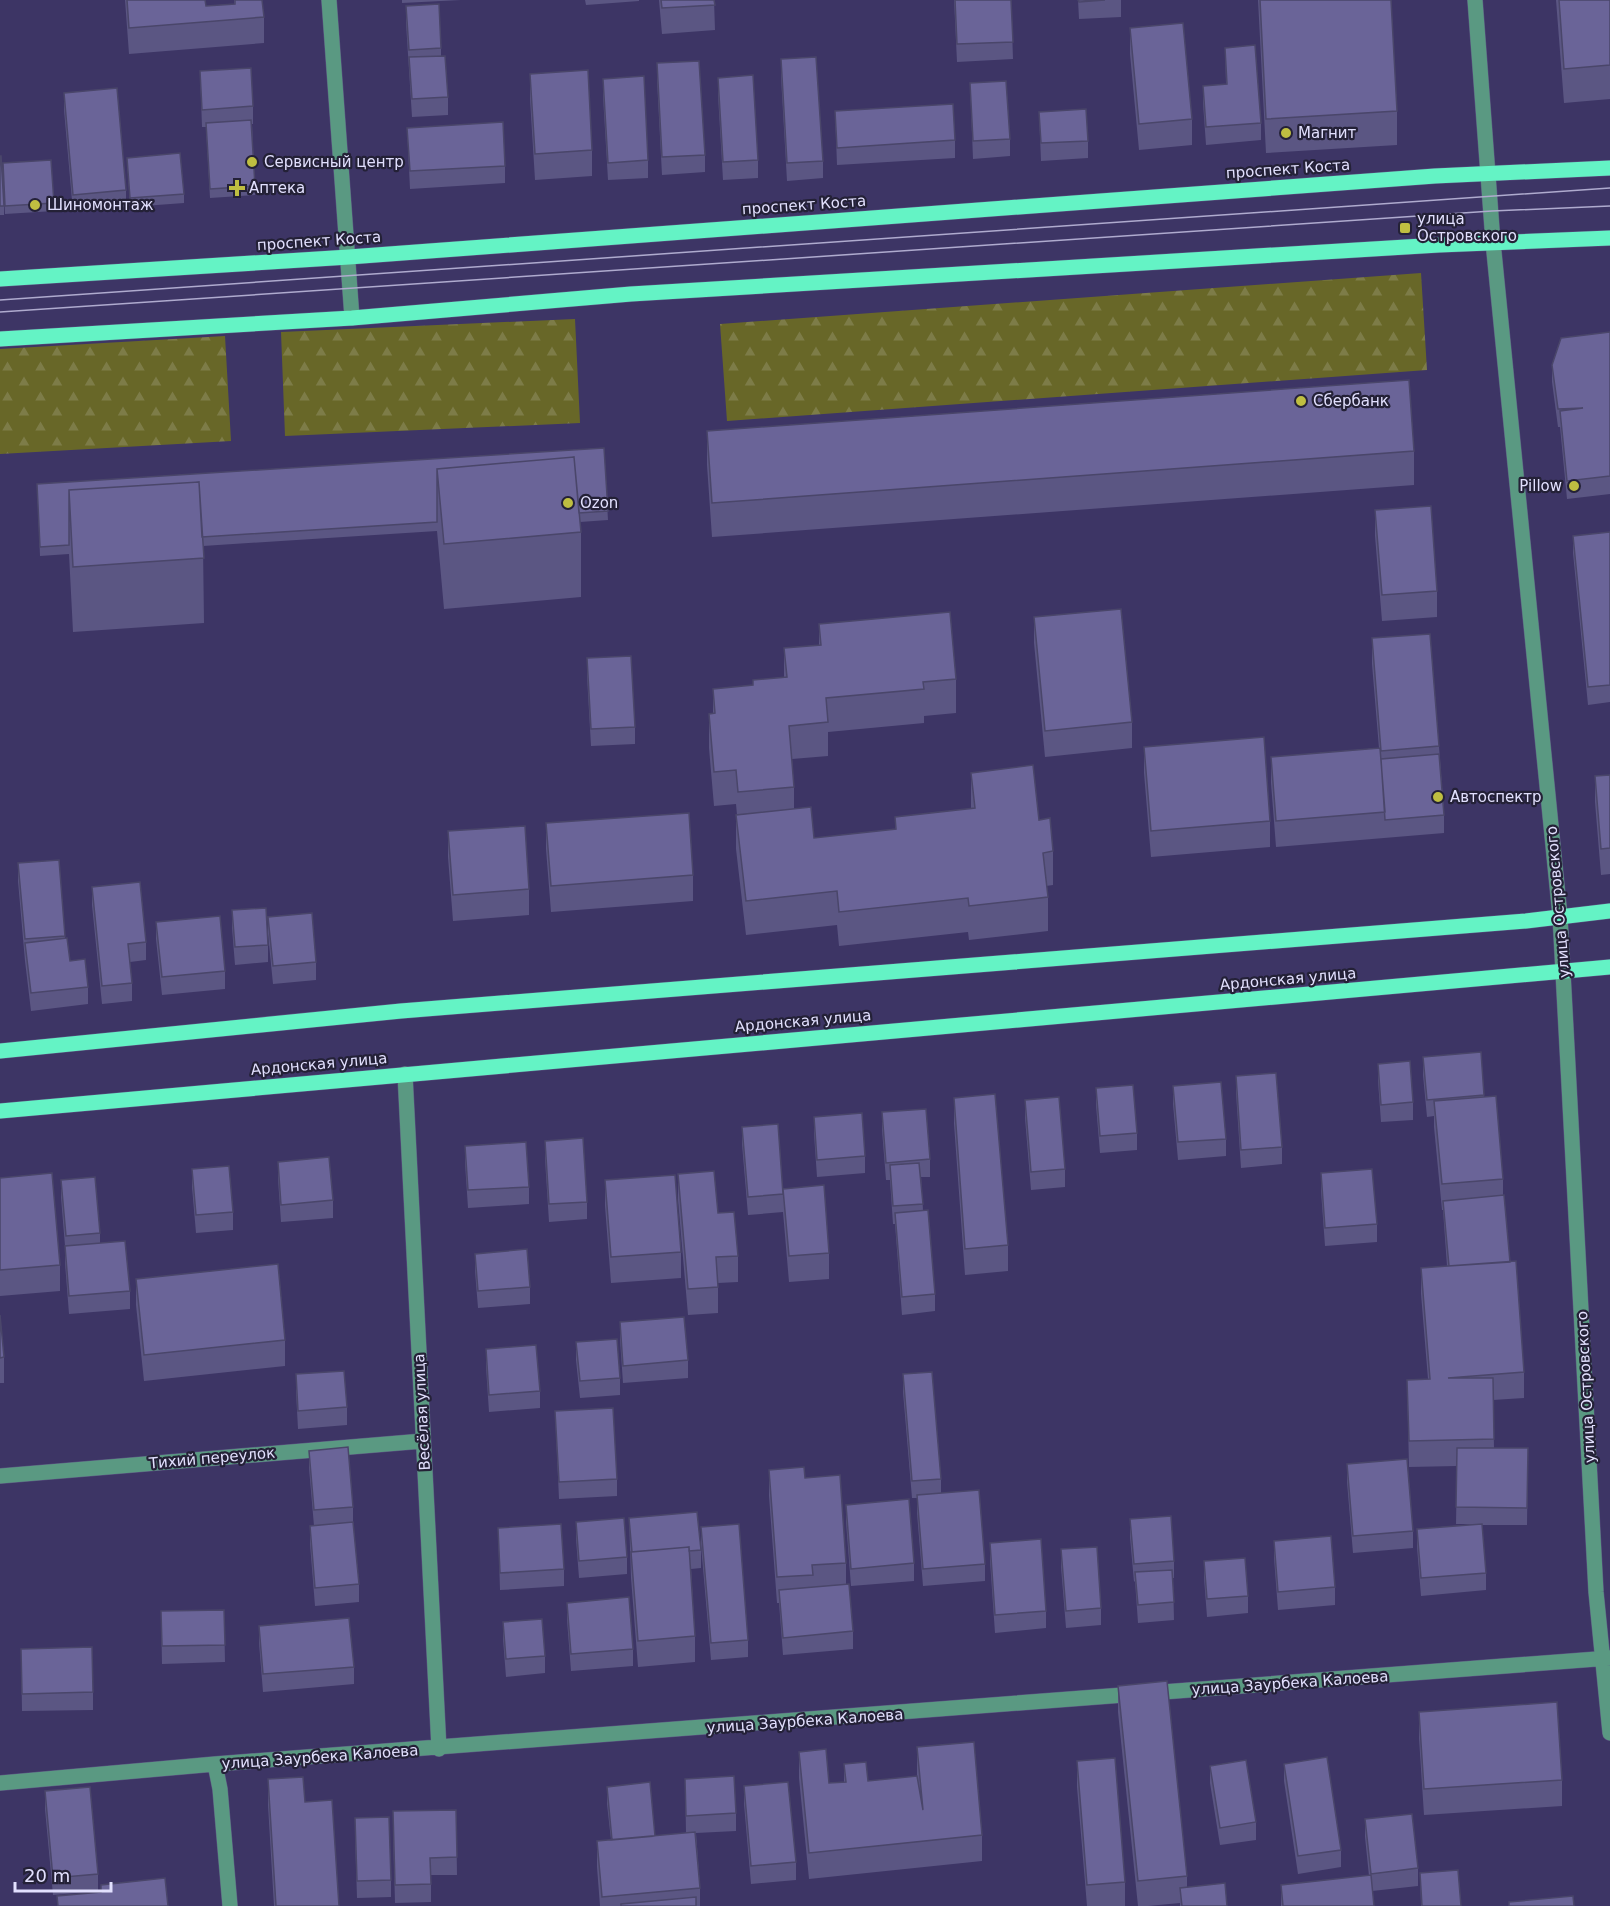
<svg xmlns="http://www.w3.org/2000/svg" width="1610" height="1906" font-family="'DejaVu Sans',sans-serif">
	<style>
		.forest { fill: url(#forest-firs) }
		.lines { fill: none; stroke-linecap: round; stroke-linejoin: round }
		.minor-casing { stroke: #5b5481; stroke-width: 16 }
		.major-casing { stroke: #5b5481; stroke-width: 16 }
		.minor { stroke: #5a9982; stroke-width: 15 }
		.major { stroke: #64f3c5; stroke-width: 15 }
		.tram { stroke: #afabce; stroke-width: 1.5 }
		.wall { fill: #5b5683 }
		.building { fill: #6a6498; stroke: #4a466a; stroke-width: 1.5 }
		.poi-dot { fill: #bfbe41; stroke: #242137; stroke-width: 2 }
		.labels { text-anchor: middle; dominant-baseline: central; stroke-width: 4.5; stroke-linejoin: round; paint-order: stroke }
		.poi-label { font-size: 15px; fill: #e2e0fe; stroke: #242137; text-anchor: start }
		.street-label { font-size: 15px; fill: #e2e0fe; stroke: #242137 }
	</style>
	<defs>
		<pattern id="forest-firs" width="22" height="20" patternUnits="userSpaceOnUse" patternTransform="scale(1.5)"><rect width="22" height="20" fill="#686728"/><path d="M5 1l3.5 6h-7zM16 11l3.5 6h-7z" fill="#7d7c48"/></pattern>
	</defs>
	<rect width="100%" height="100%" fill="#3d3565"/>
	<!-- forest -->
	<path class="forest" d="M1421 273 1427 370 727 421 720 324Z
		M575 319 580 423 285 436 281 332Z
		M225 336 231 441 0 454V349Z"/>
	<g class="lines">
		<defs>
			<path id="minor" d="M329 0 352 318
				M1475 0 1493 242 1560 916 1596 1592 1610 1733
				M405 1074 439 1749
				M0 1476 423 1441
				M215 1764 220 1789 230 1906
				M0 1783 215 1764 1610 1658"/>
			<path id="major" d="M0 279 349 257 1435 176 1610 168
				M0 339 352 318 631 294 1439 245 1610 238
				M0 1051 401 1011 1526 921 1610 911
				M0 1111 1610 967"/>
		</defs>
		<!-- minor casing -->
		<use href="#minor" class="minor-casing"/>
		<!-- major casing -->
		<use href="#major" class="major-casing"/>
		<!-- minor -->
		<use href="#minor" class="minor"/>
		<!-- major -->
		<use href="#major" class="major"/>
		<!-- tram -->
		<path class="tram" d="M0 300 1610 188
			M0 312 1492 211 1610 206"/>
	</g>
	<!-- wall -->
	<path class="wall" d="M125 0H205L206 6 234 4V0H262L264 17V43L129 54Z
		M402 0H461L402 3Z
		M585 0H639V1L586 5Z
		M659 0H714L715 30 662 34Z
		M954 0H1011L1013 59 957 62Z
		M1078 0H1121V17L1079 19Z
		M1258 0H1391L1397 111V145L1266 153Z
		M1556 0H1610V99L1564 103Z
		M406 6 441 48V56L448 97V115L412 117 406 23Z
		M1130 28 1192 119V145L1139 150 1130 54Z
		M1225 48 1261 123V140L1206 145 1203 103V86L1226 84Z
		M781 59 823 161V178L787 181 781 77Z
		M657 63 705 155V172L662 175 657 80Z
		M200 71 253 106V124H252L255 195 210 198 206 127H202Z
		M530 74 592 150V176L535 180 530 99Z
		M718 78 758 160V178L723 180 718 95Z
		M603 79 648 160V178L608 180 603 96Z
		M970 83 1010 139V156L973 159Z
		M64 93 126 190V207L73 212 64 110Z
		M835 111 955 140V158L837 165Z
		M1039 112 1088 141V158L1041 161Z
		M407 128 505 166V183L410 189Z
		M0 156 4 206V215H0Z
		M127 158 184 194V203L130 207Z
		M3 171 54 203V211L5 214Z
		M1610 332V494L1567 499 1560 427H1558L1552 382V365Z
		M707 431 1414 451V485L712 537 707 465Z
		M604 448 608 520 580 522 581 532V597L444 609 437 531 203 546 204 623 73 632 69 554 40 556 37 484Z
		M1375 510 1437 591V617L1382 621 1375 536Z
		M1610 532V702L1588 705 1573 553V536Z
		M1034 617 1132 722V748L1045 757 1034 643Z
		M819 624 956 679V713L924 716V723L828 732V756L792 759 794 787V808L814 838 895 830V817L971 809V773L1039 820 1053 851V885L1046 886 1048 897V931L969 940 968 932 839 946 837 925 746 935 736 849V815H737L736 804 714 806 709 748V714L713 713V689L753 685V680L784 677V648L819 645Z
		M1372 638 1439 746 1444 815V833L1276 847 1271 783V757L1379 748 1372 664Z
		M587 658 635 727V744L591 746 587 676Z
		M1144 747 1270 821V847L1151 857 1144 773Z
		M1610 775V874L1601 875 1595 802V776Z
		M546 823 693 875V901L551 912 546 849Z
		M448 831 529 889V915L453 921 448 857Z
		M59 860 65 938 70 961 88 987V1004L31 1011 25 961 18 881V863Z
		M92 887 146 942V960L130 962 132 983V1001L102 1004 92 905Z
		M232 910 268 945V962L235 965 232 928Z
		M268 917 316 962V980L273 984 268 934Z
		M156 922 225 971V989L162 995 156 939Z
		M1481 1052 1484 1097 1503 1179V1195L1510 1262 1524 1372V1398L1493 1400 1494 1448H1528L1527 1525H1482L1486 1573V1590L1421 1596 1417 1547V1529L1475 1524H1456L1457 1466 1409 1467 1407 1380 1428 1379 1421 1294V1268L1447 1266 1443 1210H1442L1434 1127V1116L1427 1117 1423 1075V1057Z
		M1378 1064 1413 1102V1120L1381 1122 1378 1081Z
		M1236 1076 1282 1147V1164L1241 1168 1236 1093Z
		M1173 1086 1226 1139V1156L1178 1160 1173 1104Z
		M1096 1088 1137 1133V1150L1100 1153 1096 1105Z
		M954 1098 1008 1245V1271L965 1275 954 1124Z
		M1025 1100 1065 1169V1187L1031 1190 1025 1118Z
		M882 1112 930 1159V1177H921L923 1210 935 1294V1311L902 1315 895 1224H893L890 1180H886L882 1130Z
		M814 1117 865 1156V1173L817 1177 814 1134Z
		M742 1127 783 1189 829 1253V1279L789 1282 783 1212 748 1215 742 1144Z
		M545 1141 587 1202V1219L549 1222 545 1159Z
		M465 1146 529 1187V1204L468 1208 465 1163Z
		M278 1162 333 1200V1218L281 1222 278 1179Z
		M192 1169 233 1212V1230L196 1233 192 1187Z
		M1321 1173 1377 1224V1242L1325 1246 1321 1191Z
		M678 1174 718 1213 738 1256V1282L718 1283V1313L688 1315 678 1200Z
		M0 1178 60 1265V1291L0 1296Z
		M61 1180 100 1233V1243L130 1291V1309L69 1314 65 1263V1246L61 1197Z
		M605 1180 681 1252V1278L611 1283 605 1206Z
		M475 1254 530 1287V1304L478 1308 475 1271Z
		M136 1279 285 1340V1366L144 1381 136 1305Z
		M0 1315 4 1357V1383H0Z
		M620 1322 688 1360V1378L623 1383 620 1340Z
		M576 1342 620 1378V1395L580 1398 576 1360Z
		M486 1349 540 1391V1408L489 1412 486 1367Z
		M296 1374 347 1407V1425L298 1429 296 1392Z
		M903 1374 941 1479V1493L985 1564V1581L923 1586 917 1513V1498H912L903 1392Z
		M555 1411 617 1479V1496L559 1499Z
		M309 1451 353 1507V1522L359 1584V1602L315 1606 310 1544V1526H314L309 1468Z
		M1347 1464 1413 1531V1548L1353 1553 1347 1482Z
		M769 1470 805 1478 846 1563V1584L853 1631V1649L783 1655 779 1603H777L769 1496Z
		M846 1505 914 1563V1581L851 1586 846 1522Z
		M629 1518 701 1550V1568L691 1569 695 1636V1662L638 1667 631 1578Z
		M1130 1519 1174 1561V1578H1173L1174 1620 1138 1623 1135 1581 1134 1582 1130 1537Z
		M576 1522 627 1557V1574L579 1578 576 1539Z
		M701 1527 748 1640V1657L711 1660 701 1545Z
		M498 1528 564 1569V1586L500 1590Z
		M1274 1541 1335 1587V1605L1278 1610 1274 1558Z
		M990 1543 1046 1611V1628L995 1633 990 1561Z
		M1061 1549 1101 1608V1625L1066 1628 1061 1567Z
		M1204 1561 1248 1596V1613L1207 1617 1204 1578Z
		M567 1603 633 1649V1666L571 1671 567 1620Z
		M224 1610 225 1662 162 1664 161 1611Z
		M503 1622 545 1656V1673L506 1677 503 1639Z
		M259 1626 354 1667V1684L263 1692 259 1643Z
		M21 1649 93 1692V1710L22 1711Z
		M1118 1686 1187 1876V1887L1227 1906H1180V1903L1148 1906H1138L1118 1712Z
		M1419 1712 1562 1780V1806L1424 1815 1419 1738Z
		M917 1747 982 1835V1861L809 1879 799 1778V1752L829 1783 844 1782V1764L868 1781 917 1776Z
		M1077 1761 1125 1882V1906H1087L1077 1787Z
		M1284 1764 1341 1850V1867L1298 1874 1284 1781Z
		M1210 1766 1256 1822V1840L1220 1845 1210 1783Z
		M268 1779 305 1802 339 1906H274L268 1805Z
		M685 1779 736 1813V1831L696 1833 700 1888V1906H600L597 1867V1841L611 1840 607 1804V1787L655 1836 686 1833Z
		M744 1786 796 1862V1880L751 1884 744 1804Z
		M45 1791 98 1874V1891L53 1895 45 1809Z
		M456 1810 457 1875H431V1902L395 1903 393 1829Z
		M1365 1819 1418 1868V1886L1372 1891 1374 1906H1281V1885L1369 1876 1365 1837Z
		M355 1835 391 1880V1897L357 1898Z
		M1420 1873 1461 1906H1421Z"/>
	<!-- building -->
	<path class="building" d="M127 0H205L206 6 235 4V0H262L264 17 129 28Z
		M661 0H714L715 5 662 8Z
		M955 0H1011L1013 42 957 44Z
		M1078 0H1105L1079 2Z
		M1260 0H1391L1397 111 1266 119Z
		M1559 0H1610V65L1564 69Z
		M439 4 441 48 409 50 406 6Z
		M1183 23 1192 119 1139 124 1130 28Z
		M1255 45 1261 123 1206 127 1203 86 1227 84 1225 48Z
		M445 56 448 97 412 99 409 57Z
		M816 57 823 161 787 163 781 59Z
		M699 61 705 155 662 157 657 63Z
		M251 68 253 106 202 110 200 71Z
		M588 70 592 150 535 154 530 74Z
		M753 75 758 160 723 162 718 78Z
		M644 76 648 160 608 163 603 79Z
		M1006 81 1010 139 973 141 970 83Z
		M117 88 126 190 73 195 64 93Z
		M953 104 955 140 837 148 835 111Z
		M1086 109 1088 141 1041 143 1039 112Z
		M251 120 255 186 210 189 206 123Z
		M503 122 505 166 410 171 407 128Z
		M180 153 184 194 130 198 127 158Z
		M0 156H1L4 206H0Z
		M51 160 54 203 5 206 3 163Z
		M1610 332V476L1567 481 1560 411 1583 408 1558 409 1552 365 1561 338Z
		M1409 380 1414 451 712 503 707 431Z
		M604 448 608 511 579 513 574 457 437 469V522L202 537 199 482 69 490V545L40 547 37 484Z
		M574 457 581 532 444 544 437 469Z
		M199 482 204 558 73 567 69 490Z
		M1431 506 1437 591 1382 595 1375 510Z
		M1610 532V685L1588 687 1573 536Z
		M1121 609 1132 722 1045 731 1034 617Z
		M950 612 956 679 923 682 924 689 826 698 828 722 789 726 794 787 738 792 736 770 714 772 709 714 715 713 713 689 753 685V680L787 677 784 648 821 645 819 624Z
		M1430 634 1439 746 1381 751 1372 638Z
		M631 656 635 727 591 729 587 658Z
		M1264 737 1270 821 1151 831 1144 747Z
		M1380 748 1385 812 1276 821 1271 757Z
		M1439 754 1444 815 1385 820 1381 759Z
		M1033 765 1039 820 1050 818 1053 851 1043 853 1048 897 969 906 968 898 839 912 837 891 746 901 736 815 811 807 814 838 896 829 895 817 975 808 971 773Z
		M1610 775V848L1601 849 1595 776Z
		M689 813 693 875 551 886 546 823Z
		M525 826 529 889 453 895 448 831Z
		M59 860 65 936 25 939 18 863Z
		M140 882 146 942 128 944 132 983 102 986 92 887Z
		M266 908 268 945 235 947 232 910Z
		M312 913 316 962 273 966 268 917Z
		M220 916 225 971 162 977 156 922Z
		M67 938 70 961 85 959 88 987 31 993 25 943Z
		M1481 1052 1484 1095 1427 1100 1423 1057Z
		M1410 1061 1413 1102 1381 1105 1378 1064Z
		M1276 1073 1282 1147 1241 1150 1236 1076Z
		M1221 1082 1226 1139 1178 1142 1173 1086Z
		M1133 1085 1137 1133 1100 1136 1096 1088Z
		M995 1094 1008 1245 965 1249 954 1098Z
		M1496 1096 1503 1179 1442 1184 1434 1101Z
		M1059 1097 1065 1169 1031 1172 1025 1100Z
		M926 1109 930 1159 886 1163 882 1112Z
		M862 1113 865 1156 817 1160 814 1117Z
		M778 1124 783 1194 748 1197 742 1127Z
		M583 1138 587 1202 549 1204 545 1141Z
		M526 1142 529 1187 468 1190 465 1146Z
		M329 1157 333 1200 281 1205 278 1162Z
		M919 1163 923 1204 893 1206 890 1165Z
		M229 1166 233 1212 196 1215 192 1169Z
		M1372 1169 1377 1224 1325 1228 1321 1173Z
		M714 1171 718 1213 734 1212 738 1256 716 1257 718 1287 688 1289 678 1174Z
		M52 1173 60 1265 0 1270V1178Z
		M675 1175 681 1252 611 1257 605 1180Z
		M95 1177 100 1233 66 1236 61 1180Z
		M824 1185 829 1253 789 1256 783 1189Z
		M1504 1195 1510 1262 1449 1266 1443 1201Z
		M928 1210 935 1294 902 1297 895 1213Z
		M125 1241 130 1291 69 1296 65 1246Z
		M527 1249 530 1287 478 1291 475 1254Z
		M1516 1261 1524 1372 1448 1378H1493L1494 1439 1409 1441 1407 1380 1430 1379 1421 1268Z
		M278 1264 285 1340 144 1355 136 1279Z
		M0 1315 4 1357 0 1358Z
		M684 1317 688 1360 623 1366 620 1322Z
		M617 1339 620 1378 580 1381 576 1342Z
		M536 1345 540 1391 489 1395 486 1349Z
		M344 1371 347 1407 298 1411 296 1374Z
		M932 1372 941 1479 912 1481 903 1374Z
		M613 1408 617 1479 559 1482 555 1411Z
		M348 1447 353 1507 314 1510 309 1451Z
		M1457 1448H1528L1527 1508 1456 1507Z
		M1407 1459 1413 1531 1353 1536 1347 1464Z
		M804 1467 805 1478 840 1475 846 1563 812 1565 813 1575 777 1577 769 1470Z
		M979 1490 985 1564 923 1569 917 1495Z
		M909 1499 914 1563 851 1569 846 1505Z
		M697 1512 701 1550 689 1551V1547L632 1552 629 1518Z
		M1171 1516 1174 1561 1134 1564 1130 1519Z
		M624 1518 627 1557 579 1561 576 1522Z
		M353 1522 359 1584 315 1588 310 1526Z
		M561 1524 564 1569 500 1573 498 1528Z
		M739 1524 748 1640 711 1643 701 1527Z
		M1482 1524 1486 1573 1421 1578 1417 1529Z
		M1331 1536 1335 1587 1278 1592 1274 1541Z
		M1041 1539 1046 1611 995 1615 990 1543Z
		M689 1547 695 1636 638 1641 631 1552Z
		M1097 1547 1101 1608 1066 1611 1061 1549Z
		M1245 1558 1248 1596 1207 1599 1204 1561Z
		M1172 1570 1174 1602 1138 1605 1135 1572Z
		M849 1584 853 1631 783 1638 779 1590Z
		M629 1597 633 1649 571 1654 567 1603Z
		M224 1610 225 1645 162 1646 161 1611Z
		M349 1618 354 1667 263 1674 259 1626Z
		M542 1619 545 1656 506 1659 503 1622Z
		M92 1647 93 1692 22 1694 21 1649Z
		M1167 1681 1187 1876 1138 1881 1118 1686Z
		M1557 1702 1562 1780 1424 1789 1419 1712Z
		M974 1742 982 1835 809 1853 799 1752 826 1749 829 1783 846 1782 844 1764 866 1762 868 1781 917 1776 923 1810 917 1747Z
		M1327 1757 1341 1850 1298 1856 1284 1764Z
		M1115 1758 1125 1882 1087 1885 1077 1761Z
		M1246 1760 1256 1822 1220 1828 1210 1766Z
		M734 1776 736 1813 686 1816 685 1779Z
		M303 1777 305 1802 332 1800 339 1906H276L268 1779Z
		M650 1782 655 1836 612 1840 607 1787Z
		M788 1782 796 1862 751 1866 744 1786Z
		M90 1787 98 1874 53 1878 45 1791Z
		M456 1810 457 1857 430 1858 431 1884 395 1885 393 1811Z
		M1412 1814 1418 1868 1371 1874 1365 1819Z
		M389 1817 391 1880 357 1881 355 1818Z
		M695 1832 700 1888 602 1897 597 1841Z
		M1458 1870 1461 1906H1422L1420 1873Z
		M1371 1875 1374 1906H1283L1281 1885Z
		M165 1878 168 1906H58L57 1896 101 1892V1885Z
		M1225 1883 1227 1906H1182L1180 1888Z
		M1573 1896 1574 1906H1509V1902Z
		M696 1897V1906H621V1904Z"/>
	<!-- markers -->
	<g class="poi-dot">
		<circle cx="1286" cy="133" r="6"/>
		<circle cx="252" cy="162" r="6"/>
		<path d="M234 179h6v6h6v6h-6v6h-6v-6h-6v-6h6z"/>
		<circle cx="35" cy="205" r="6"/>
		<rect x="1399" y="222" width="12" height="12" rx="3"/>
		<circle cx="1301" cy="401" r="6"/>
		<circle cx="1574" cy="486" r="6"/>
		<circle cx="568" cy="503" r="6"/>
		<circle cx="1438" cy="797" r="6"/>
	</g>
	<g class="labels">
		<!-- poi labels -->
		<g class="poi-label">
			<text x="1298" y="133">Магнит</text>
			<text x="264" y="162">Сервисный центр</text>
			<text x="249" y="188">Аптека</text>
			<text x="47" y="205">Шиномонтаж</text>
			<text x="1417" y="219">улица<tspan x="1417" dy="17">Островского</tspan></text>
			<text x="1313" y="401">Сбербанк</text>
			<text x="1562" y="486" text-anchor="end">Pillow</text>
			<text x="580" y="503">Ozon</text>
			<text x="1450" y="797">Автоспектр</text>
		</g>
		<!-- street labels -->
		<g class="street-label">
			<text transform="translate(1288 169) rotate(-4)">проспект Коста</text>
			<text transform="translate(804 205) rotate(-4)">проспект Коста</text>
			<text transform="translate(319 241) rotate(-4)">проспект Коста</text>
			<text transform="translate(1558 902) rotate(-95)">улица Островского</text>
			<text transform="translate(1288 979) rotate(-5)">Ардонская улица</text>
			<text transform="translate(803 1021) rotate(-5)">Ардонская улица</text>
			<text transform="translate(319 1064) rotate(-5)">Ардонская улица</text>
			<text transform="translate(1586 1387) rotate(-93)">улица Островского</text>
			<text transform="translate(422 1412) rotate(-93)">Весёлая улица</text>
			<text transform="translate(212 1458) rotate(-5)">Тихий переулок</text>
			<text transform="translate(1290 1683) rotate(-4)">улица Заурбека Калоева</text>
			<text transform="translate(805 1721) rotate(-4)">улица Заурбека Калоева</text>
			<text transform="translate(320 1757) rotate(-4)">улица Заурбека Калоева</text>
		</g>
	</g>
	<!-- scale -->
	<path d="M15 1882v9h96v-9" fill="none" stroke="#e2e0fe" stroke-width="3"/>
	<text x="24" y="1882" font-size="18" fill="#e2e0fe" stroke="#242137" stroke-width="4.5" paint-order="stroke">20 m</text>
</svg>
